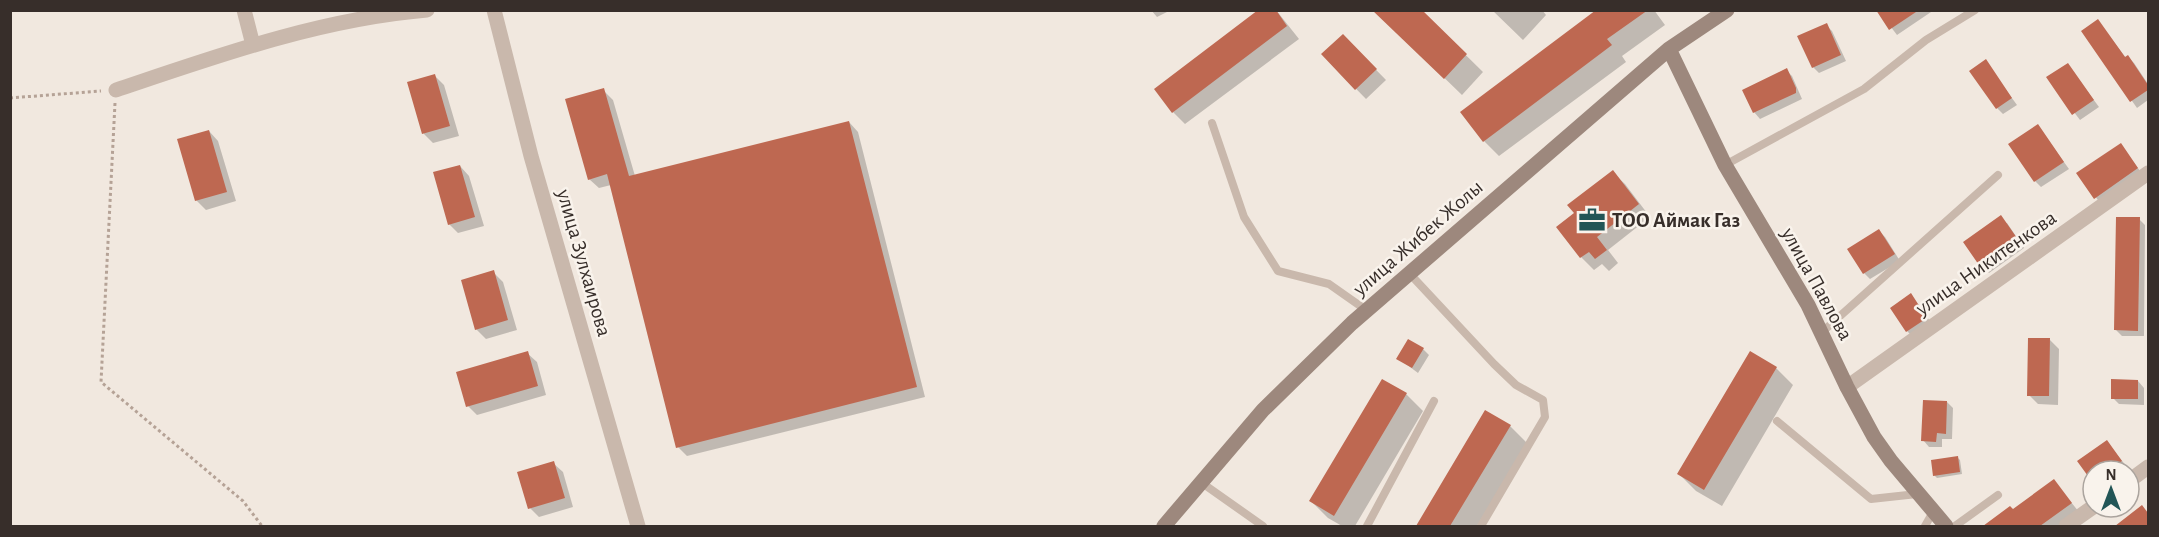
<svg xmlns="http://www.w3.org/2000/svg" width="2159" height="537" font-family="'Alegreya Sans',sans-serif">
	<style>
		.shadow { fill: #0003 }
		.building { fill: #be6851 }
		.lines { fill: none; stroke-linecap: round; stroke-linejoin: round }
		.path { stroke: #b5a296; stroke-width: 3; stroke-dasharray: 3 3; stroke-linecap: butt }
		.lane { stroke: #c9b8ac; stroke-width: 8 }
		.street { stroke: #c9b8ac; stroke-width: 15 }
		.secondary { stroke: #9d887d; stroke-width: 15 }
		.labels { text-anchor: middle; dominant-baseline: central; stroke-width: 5; stroke-linejoin: round; paint-order: stroke }
		.poi-label { font-size: 21px; font-weight: bold; fill: #372e2a; stroke: #f9f3ec; text-anchor: start }
		.street-label { font-size: 21px; fill: #372e2a; stroke: #f9f3ec }
	</style>
	<rect width="100%" height="100%" fill="#f1e8df"/>
	<!-- shadow -->
	<path class="shadow" d="M1151 10H1171L1157 17Z
		M1276 10 1299 39 1185 124 1173 112Z
		M1374 10H1420L1483 72 1462 95Z
		M1492 10H1542L1546 15 1523 40Z
		M1599 10H1654L1665 25 1622 56 1626 62 1499 156 1484 141Z
		M1878 10H1934L1897 35Z
		M2098 21 2126 58 2128 57 2134 63 2148 84V100L2137 108 2083 31Z
		M1826 25 1832 31 1846 61 1819 73 1813 67Z
		M1343 36 1386 80 1366 99 1323 55Z
		M1985 61 2017 105 2003 114 1997 108Z
		M2068 65 2099 107 2080 120 2048 78Z
		M1786 70 1792 76 1802 99 1760 119 1754 112 1744 90Z
		M434 75 444 85 459 136 433 143 424 134 409 83Z
		M603 90 613 100 635 176 849 122 858 132 925 397 687 456 678 447 611 185 599 188 589 179Z
		M2038 126 2069 169 2041 187 2035 181Z
		M209 131 218 141 236 201 206 210 196 200Z
		M2121 145 2143 175 2101 204 2078 174Z
		M460 166 469 176 484 226 458 233 449 224Z
		M1612 172 1625 184 1650 217 1608 250 1618 263 1609 271 1602 264 1594 270 1581 257 1558 227 1576 213Z
		M2139 219 2145 225 2144 336H2122L2116 330Z
		M2007 223 2024 248 1989 273 1965 242Z
		M1879 231 1885 237 1900 261 1870 279 1864 273Z
		M493 272 503 282 517 330 486 339 476 329Z
		M1911 295 1932 324 1913 337 1907 331Z
		M2050 340 2059 349 2058 405 2038 404 2029 395Z
		M1423 349 1429 355 1418 373 1398 358Z
		M527 353 537 362 546 395 477 415 468 406Z
		M1776 368 1793 385 1722 506 1696 491 1679 474Z
		M2138 381 2144 388V405L2119 404 2113 398Z
		M1406 394 1423 411 1355 526H1342L1328 518 1311 501Z
		M1947 402 1953 408 1952 439H1942V447H1929L1923 440Z
		M1486 412 1510 426 1527 443 1477 526H1418Z
		M2107 442 2127 467 2122 471H2093V480L2079 462Z
		M1957 457 1960 460 1962 474 1937 478 1934 475Z
		M553 463 563 472 573 507 539 517 530 508Z
		M2054 481 2079 512 2058 526H1994L1991 523 2013 511Z
		M2142 507 2148 514V526H2117Z"/>
	<!-- building -->
	<path class="building" d="M1258 10H1276L1287 26 1172 113 1154 89Z
		M1372 10H1422L1467 54 1444 79Z
		M1596 10H1648L1607 39 1612 45 1483 142 1460 112Z
		M1876 10H1919L1889 30Z
		M2098 19 2125 57 2128 55 2148 85V90L2130 102 2081 31Z
		M1827 23 1841 55 1812 68 1797 36Z
		M1343 34 1377 69 1355 90 1321 54Z
		M1986 59 2012 98 1996 109 1969 71Z
		M2068 63 2094 100 2072 115 2046 77Z
		M1787 68 1796 88V93L1753 113 1742 90Z
		M435 74 450 126 422 134 407 82Z
		M604 88 629 176 849 121 917 387 676 448 607 174 588 180 565 99Z
		M2038 124 2064 162 2034 182 2008 144Z
		M209 130 227 192 195 201 177 139Z
		M2121 143 2138 168 2094 199 2076 173Z
		M460 165 475 217 448 225 433 172Z
		M1613 170 1639 204 1597 237 1607 250 1595 259 1589 252 1580 258 1556 227 1574 213 1567 205Z
		M2001 215 2019 241 1981 268 1963 242Z
		M2116 217H2140L2138 331 2114 330Z
		M1879 229 1895 254 1863 274 1847 249Z
		M494 270 508 320 475 330 461 280Z
		M1911 293 1927 318 1906 332 1890 308Z
		M2028 338H2050L2049 396H2027Z
		M1408 339 1424 348 1412 368 1396 359Z
		M528 351 538 386 466 407 456 372Z
		M1750 351 1777 367 1704 490 1677 474Z
		M1382 379 1407 393 1334 516 1309 501Z
		M2111 379 2138 380V399H2111Z
		M1923 400 1947 401 1946 434 1937 433 1936 442 1921 441Z
		M1485 410 1511 425 1450 526H1416Z
		M2107 440 2122 461 2108 471H2093V483L2077 461Z
		M1958 456 1960 472 1933 476 1931 460Z
		M554 461 565 498 528 509 517 472Z
		M2054 479 2072 503 2040 526H1983L2010 506 2013 509Z
		M2142 505 2148 513V526H2115Z"/>
	<g class="lines">
		<!-- path -->
		<path class="path" d="M10 98 101 91
			M115 103 101 382 243 501 262 526"/>
		<!-- lane -->
		<path class="lane" d="M1212 123 1244 217 1278 271 1329 284 1366 310
			M1725 165 1864 89 1926 40 1975 10
			M1409 273 1494 364 1516 385 1543 400 1545 417 1481 526
			M1821 333 1998 175
			M1777 421 1871 499 1917 494
			M1202 483 1263 526
			M1367 526 1434 401
			M1925 526 1933 512
			M1955 526 1998 495"/>
		<!-- street -->
		<path class="street" d="M244 10 253 45
			M494 10 531 156 638 526
			M116 90C217 56 320 19 427 10
			M1847 387 2148 173
			M2129 481 2148 467
			M2066 526 2093 507"/>
		<!-- secondary -->
		<path class="secondary" d="M1669 49 1725 165 1808 305 1847 387 1874 437 1891 461 1946 526
			M1164 526 1263 410 1352 323 1669 49 1727 10"/>
	</g>
	<!-- icons -->
	<defs>
		<symbol id="office-bare" viewBox="-9 -9 18 18"><path d="M-6-3h4V-5.5h4V-3h4V5H-6ZM-1-4.5V-3h2v-1.5ZM-6 0V1H6V0Z" fill="#225556" stroke="#f9f3ec" stroke-width="2.5" paint-order="stroke"/></symbol>
	</defs>
	<g fill-rule="evenodd">
		<use href="#office-bare" x="1573" y="201" width="38" height="38"/>
	</g>
	<g class="labels">
		<!-- poi labels -->
		<g class="poi-label">
			<text x="1612" y="220">ТОО Аймак Газ</text>
		</g>
		<!-- street labels -->
		<g class="street-label">
			<text transform="translate(1418 238) rotate(-41)">улица Жибек Жолы</text>
			<text transform="translate(584 263) rotate(74)">улица Зулхаирова</text>
			<text transform="translate(1986 263) rotate(-35)">улица Никитенкова</text>
			<text transform="translate(1817 284) rotate(61)">улица Павлова</text>
		</g>
	</g>
	<!-- border -->
	<rect width="2159" height="537" fill="none" stroke="#372e2a" stroke-width="24"/>
	<!-- north arrow -->
	<g transform="translate(2111 489)"><circle r="28" fill="#f9f3ec" stroke="#aba49e" stroke-width="1.5"/>
	<path d="M0-4.5L10 22L0 15L-10 22Z" fill="#225556"/>
	<text y="-9" font-size="16" font-weight="bold" text-anchor="middle" fill="#372e2a">N</text>
	</g>
</svg>
